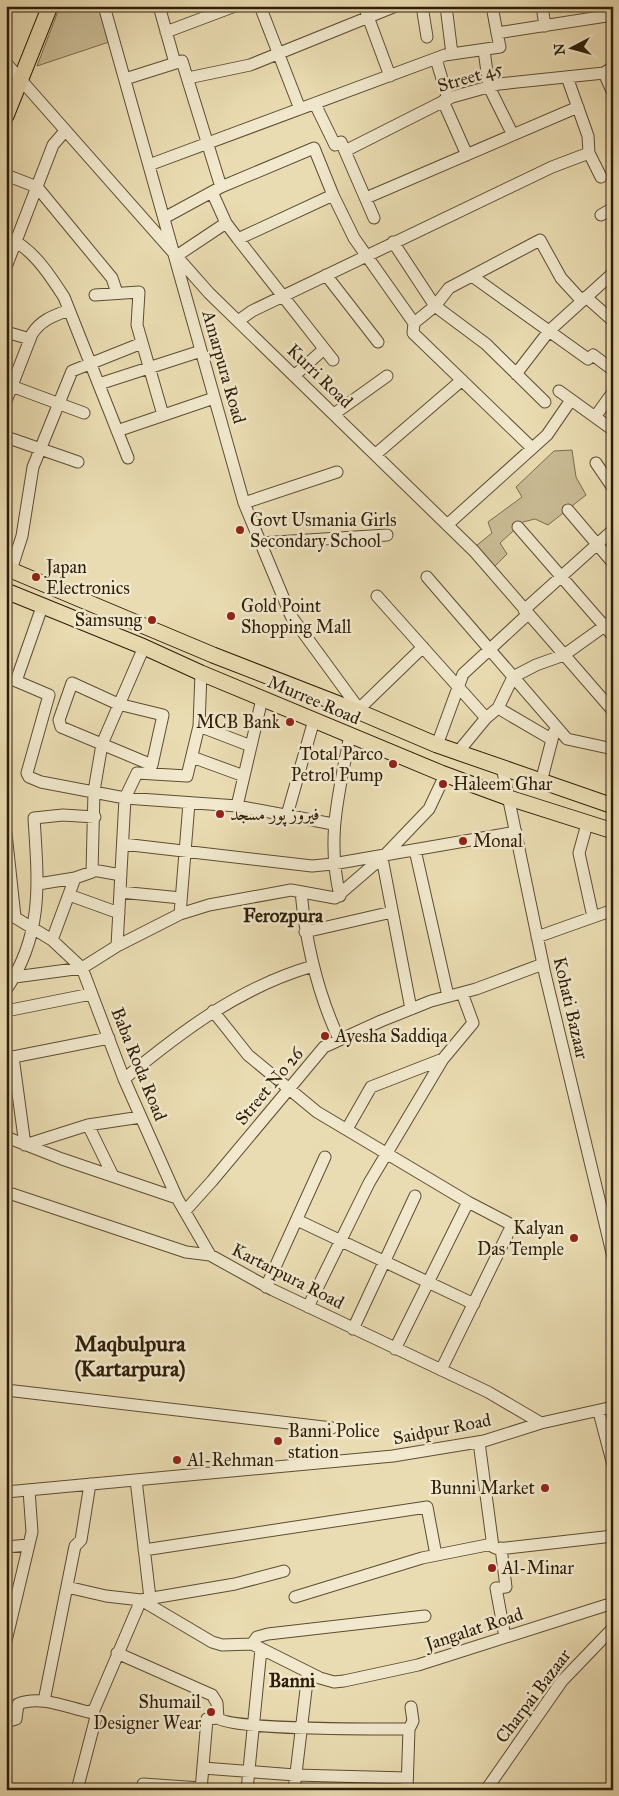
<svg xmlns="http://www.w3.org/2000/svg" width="619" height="1796" font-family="'IM FELL Great Primer',Amiri,serif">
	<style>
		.green { fill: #cabc95; stroke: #7c6c4e }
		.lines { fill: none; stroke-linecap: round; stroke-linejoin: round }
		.minor-casing { stroke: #5d4d32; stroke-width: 13 }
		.major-casing { stroke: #2e1d08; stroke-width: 17 }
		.minor { stroke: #f1e8cd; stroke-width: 11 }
		.major { stroke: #eadcb2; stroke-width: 15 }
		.poi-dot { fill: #8f2418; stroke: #f1e8cd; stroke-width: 2 }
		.labels { text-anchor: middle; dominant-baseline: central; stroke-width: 5; stroke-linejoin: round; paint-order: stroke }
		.street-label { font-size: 18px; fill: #2e1d08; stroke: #f1e8cd }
		.poi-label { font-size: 18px; fill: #2e1d08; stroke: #f1e8cd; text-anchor: start }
		.neighbourhood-label { font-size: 19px; font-weight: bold; fill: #2e1d08; stroke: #f1e8cd }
		.district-label { font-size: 22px; font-weight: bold; fill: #2e1d08; stroke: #f1e8cd }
	</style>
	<rect width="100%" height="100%" fill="#eadcb2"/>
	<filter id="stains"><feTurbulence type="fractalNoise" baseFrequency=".004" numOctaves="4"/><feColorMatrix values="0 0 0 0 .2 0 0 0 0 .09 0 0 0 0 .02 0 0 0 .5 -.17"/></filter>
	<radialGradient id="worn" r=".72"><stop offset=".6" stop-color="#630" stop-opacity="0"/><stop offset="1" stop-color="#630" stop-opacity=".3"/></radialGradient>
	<!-- green -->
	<path class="green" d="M60 6H100L109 42 37 66Z
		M572 450 576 477 586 495 548 525 535 519 523 522 500 543 507 554 494 567 476 546 492 533 488 522 522 497 516 487 554 451Z"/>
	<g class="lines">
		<defs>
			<path id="minor" d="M104 6 244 503 291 616 362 713
				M159 6 175 63
				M260 6 300 109
				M364 6 390 76
				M422 6 427 37
				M446 6 452 54
				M492 6 497 33 613 15
				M542 6 545 26
				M166 32 235 6
				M484 50 489 87 513 135
				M436 59 448 99
				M6 63 209 293 474 551 613 711
				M604 73 613 93
				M567 77 588 136 589 153 601 177
				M188 78 250 65 396 6
				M125 79 182 61 221 187
				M443 101 467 155
				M315 104 335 145 341 142 374 218
				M345 151 452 97 499 84 604 73 613 67
				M149 165 445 55 500 47 497 33
				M6 175 37 187 112 278 117 293
				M212 192 226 223
				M366 198 578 107
				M601 215 613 208
				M164 218 221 187 314 148 333 195 354 238 414 323 413 333 532 448
				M6 237C32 247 49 274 64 297L128 458
				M238 239 333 360
				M393 242 435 306 486 344 545 402
				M175 257 226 223 238 239 333 195
				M6 267 53 145 65 131
				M326 275 378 342
				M472 276 588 359 593 355 613 370
				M95 295 139 292 137 325 163 415
				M586 297 613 321
				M238 321 252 311 552 167 589 153
				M414 323 435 306 449 288 540 240 561 278 582 301
				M6 332 30 339
				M516 374 549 331 613 273
				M294 376 324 349
				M6 384 84 413
				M99 384 201 351
				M559 391 613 430
				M6 401 32 334C41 320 53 316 69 310
				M334 414 387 376
				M595 417 613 392
				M117 431 214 398
				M6 437 78 462
				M376 454 462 380
				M596 463 613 488
				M244 503 337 472
				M568 510 613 563
				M447 525 547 435 571 400
				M518 527 613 636
				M260 543 387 535
				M11 570 22 536 33 467 72 371 142 343
				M427 577 567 739 613 749
				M377 596 486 718
				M42 607 16 681 49 695 27 773 29 777 41 782 125 798 237 806 333 824
				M524 610 613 530
				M72 683 118 704 163 715 152 765 61 727 59 720Z
				M360 708 423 647
				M498 708 551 739
				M199 726 251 746
				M437 745 463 674 528 614
				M458 752 486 718 498 708 513 677 536 665 564 655 613 620
				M192 757 244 776
				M502 767 545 974 613 1257
				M541 782 554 732
				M237 806 262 699
				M287 815 314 720
				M587 824 579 853 593 917
				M6 833 15 917
				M123 844 312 866 333 864 516 832
				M415 850 448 996
				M382 858 411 1009
				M93 870 121 875
				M38 884 75 878
				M120 892 181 898
				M301 892C306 943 317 992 339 1039
				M69 895 119 913
				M340 896C326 838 339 793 350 735
				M6 912 52 940 82 968 124 1079 177 1198 210 1255
				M180 914 189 803
				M305 932 392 912
				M537 937 613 910
				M52 940 75 878 92 872 94 791 102 744 144 647
				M117 946 125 798 137 773 187 776 199 726 201 673
				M6 971 15 977 82 968 117 946 180 914 209 905 291 890 335 898 385 855 429 809 445 775
				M6 990C44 933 38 882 34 818L63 815 95 817
				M6 1011 91 994
				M213 1011 248 1055 317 1112 468 1202 512 1225 441 1370
				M13 1057 109 1038
				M6 1058 13 1057 25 1145 88 1125 141 1117
				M124 1079C182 1031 240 987 313 966
				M88 1125 112 1174
				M347 1129 371 1087 443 1059
				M6 1137 62 1159 177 1198
				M6 1192 186 1252 210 1255 273 1290 488 1392 541 1423
				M185 1211 212 1181 324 1047 381 1021 431 1001 476 989 543 964
				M297 1220 474 1304
				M266 1287 325 1157
				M308 1307 369 1183 443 1059 473 1023 462 993
				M353 1329 415 1196
				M395 1349 468 1202
				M6 1390 332 1428
				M599 1412 613 1465
				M479 1442 493 1547 498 1549 613 1536
				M136 1480 150 1598
				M6 1492 393 1456 484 1441 541 1423 613 1407
				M6 1547 28 1545
				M501 1548 506 1587 496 1588 505 1637
				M144 1550 427 1507 436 1555
				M67 1587 106 1596 141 1600 235 1584 284 1571
				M295 1597 422 1558 492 1544
				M6 1641 32 1532 29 1490
				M252 1644 257 1637 268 1634 425 1616
				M117 1653 212 1695 217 1703 218 1718C230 1730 382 1729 409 1729
				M44 1701 75 1546 81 1540 90 1484
				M6 1722 16 1719 18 1704C40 1695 66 1707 88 1712L94 1710 141 1600 212 1642 222 1645 252 1644 320 1678 334 1682 344 1681 418 1665 613 1603
				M203 1768 295 1775 407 1778
				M143 1784 201 1788
				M77 1790 96 1717 92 1712
				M201 1790 207 1719 218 1718
				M247 1790 261 1649
				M294 1790 308 1673
				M407 1790 409 1729 413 1721 411 1707
				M486 1790 562 1681 613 1628"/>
			<path id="major" d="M6 116 50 6
				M6 568 213 655 362 713 437 745 613 806
				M6 591 144 647 201 673 441 773 509 798 613 831"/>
		</defs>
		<!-- minor casing -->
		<use href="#minor" class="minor-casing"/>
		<!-- major casing -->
		<use href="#major" class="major-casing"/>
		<!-- minor -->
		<use href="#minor" class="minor"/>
		<!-- major -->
		<use href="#major" class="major"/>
	</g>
	<!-- markers -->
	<g class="poi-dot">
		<circle cx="240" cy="530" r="5"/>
		<circle cx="36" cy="577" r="5"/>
		<circle cx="231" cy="616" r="5"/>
		<circle cx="152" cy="620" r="5"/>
		<circle cx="290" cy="722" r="5"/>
		<circle cx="393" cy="764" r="5"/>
		<circle cx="443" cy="784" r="5"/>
		<circle cx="220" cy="814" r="5"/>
		<circle cx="463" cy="841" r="5"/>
		<circle cx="325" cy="1036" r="5"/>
		<circle cx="574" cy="1238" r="5"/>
		<circle cx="278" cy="1441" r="5"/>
		<circle cx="177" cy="1460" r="5"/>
		<circle cx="545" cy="1488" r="5"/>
		<circle cx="492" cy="1568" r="5"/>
		<circle cx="211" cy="1712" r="5"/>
	</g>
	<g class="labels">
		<!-- street labels -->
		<g class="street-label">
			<text transform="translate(470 77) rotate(-16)">Street 45</text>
			<text transform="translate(224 367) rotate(74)">Amarpura Road</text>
			<text transform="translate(320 376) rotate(44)">Kurri Road</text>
			<text transform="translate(314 700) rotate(23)">Murree Road</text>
			<text transform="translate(571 1008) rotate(77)">Kohati Bazaar</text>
			<text transform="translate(139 1064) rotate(68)">Baba Roda Road</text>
			<text transform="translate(269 1086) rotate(-50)">Street No 26</text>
			<text transform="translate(288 1276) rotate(27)">Kartarpura Road</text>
			<text transform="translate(442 1429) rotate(-11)">Saidpur Road</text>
			<text transform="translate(474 1629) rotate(-18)">Jangalat Road</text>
			<text transform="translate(533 1696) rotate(-53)">Charpai Bazaar</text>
		</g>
		<!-- poi labels -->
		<g class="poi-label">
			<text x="250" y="520">Govt Usmania Girls<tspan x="250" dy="21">Secondary School</tspan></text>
			<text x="46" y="567">Japan<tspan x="46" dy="21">Electronics</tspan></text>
			<text x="241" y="606">Gold Point<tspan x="241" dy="21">Shopping Mall</tspan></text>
			<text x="142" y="620" text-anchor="end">Samsung</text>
			<text x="280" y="722" text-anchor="end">MCB Bank</text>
			<text x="383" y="754" text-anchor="end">Total Parco<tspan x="383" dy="21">Petrol Pump</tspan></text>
			<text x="453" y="784">Haleem Ghar</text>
			<text x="230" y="814">فیروز پور مسجد</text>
			<text x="473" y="841">Monal</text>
			<text x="335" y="1036">Ayesha Saddiqa</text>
			<text x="564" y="1228" text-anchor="end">Kalyan<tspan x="564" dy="21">Das Temple</tspan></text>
			<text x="288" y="1431">Banni Police<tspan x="288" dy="21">station</tspan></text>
			<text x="187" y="1460">Al-Rehman</text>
			<text x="535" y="1488" text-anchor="end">Bunni Market</text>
			<text x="502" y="1568">Al-Minar</text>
			<text x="201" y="1702" text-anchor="end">Shumail<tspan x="201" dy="21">Designer Wear</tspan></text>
		</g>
		<!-- neighbourhood labels -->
		<g class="neighbourhood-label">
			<text x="283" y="915">Ferozpura</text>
			<text x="292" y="1680">Banni</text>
		</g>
		<!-- district labels -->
		<g class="district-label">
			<text x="130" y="1343">Maqbulpura<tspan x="130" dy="25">(Kartarpura)</tspan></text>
		</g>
	</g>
	<!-- margin -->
	<rect width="619" height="1796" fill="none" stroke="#eadcb2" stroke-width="25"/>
	<rect x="8" y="8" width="604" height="1781" fill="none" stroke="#2e1d08" stroke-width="2.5"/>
	<rect x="12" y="12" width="594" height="1771" fill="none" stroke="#2e1d08"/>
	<!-- north arrow -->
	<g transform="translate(572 48) rotate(264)" stroke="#f1e8cd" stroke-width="4" paint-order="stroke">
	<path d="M0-4L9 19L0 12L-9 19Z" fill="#2e1d08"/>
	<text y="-8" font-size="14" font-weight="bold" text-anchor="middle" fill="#2e1d08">N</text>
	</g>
	<rect width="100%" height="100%" filter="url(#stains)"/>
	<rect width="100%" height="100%" fill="url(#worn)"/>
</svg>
